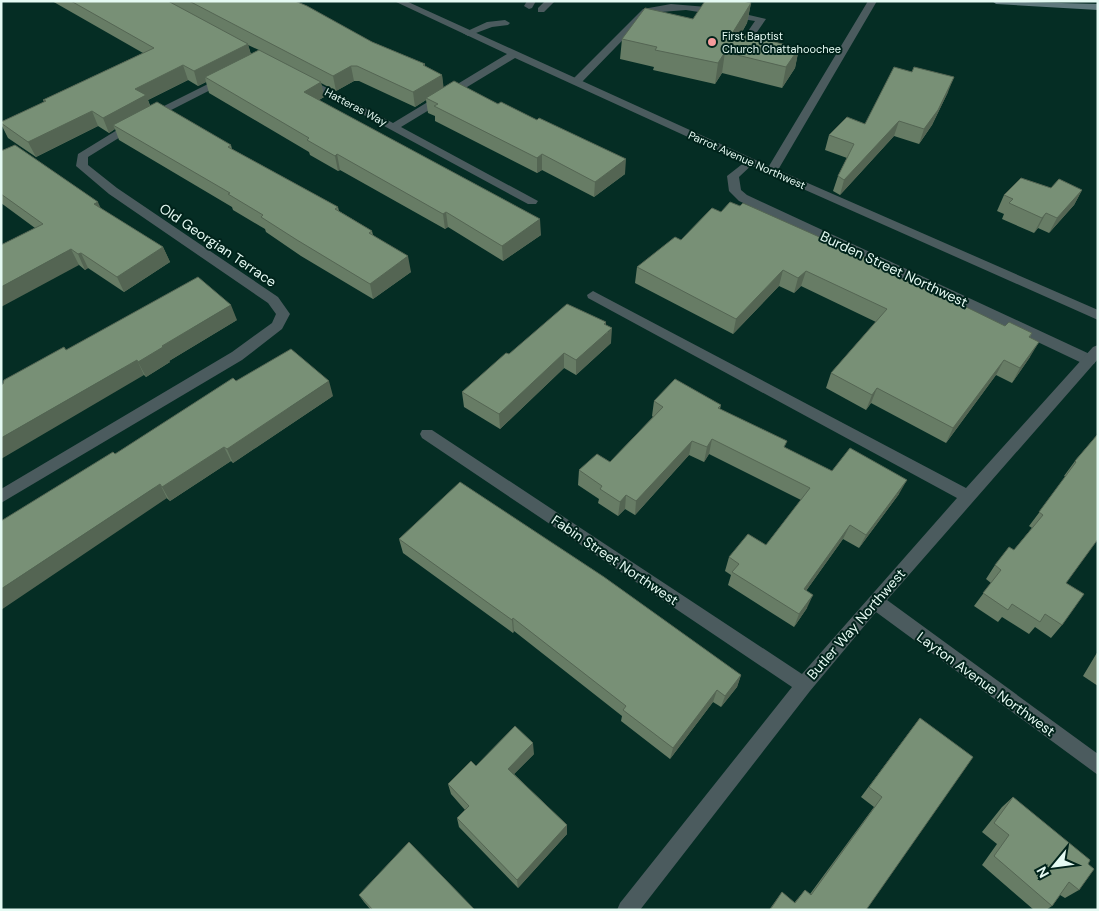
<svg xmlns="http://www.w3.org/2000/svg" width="1099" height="911" font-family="'DM Sans',sans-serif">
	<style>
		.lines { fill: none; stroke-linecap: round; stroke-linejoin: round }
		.service { fill: #4b5b5e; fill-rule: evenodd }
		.minor { fill: #4b5b5e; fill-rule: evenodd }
		.secondary { fill: #5f797d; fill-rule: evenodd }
		.wall { fill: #677c65; fill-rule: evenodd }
		.shaded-wall { fill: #546553 }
		.building { fill: #789076; stroke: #546553 }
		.poi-dot { fill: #f59b9c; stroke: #00231b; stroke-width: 2 }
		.labels { text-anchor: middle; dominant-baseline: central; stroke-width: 4; stroke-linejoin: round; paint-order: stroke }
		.far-poi-label { font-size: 11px; fill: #e5faf3; stroke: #00231b; text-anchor: start }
		.far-street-label { font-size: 11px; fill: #e5faf3; stroke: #00231b }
		.street-label { font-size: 14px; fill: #e5faf3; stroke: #00231b }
	</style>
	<rect width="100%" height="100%" fill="#052d24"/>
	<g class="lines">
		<!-- service -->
		<path class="service" d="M527 1H536L532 8 529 9 524 6Z
			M545 1H555L544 12H538V8Z
			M671 4 719 8 766 19 750 42 747 43 742 40 755 21 686 10 649 13 580 84H572V80L643 9Z
			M505 20 510 23 508 25 492 27 468 36 463 33 487 22Z
			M750 158 756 161 739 177 741 190 747 195 1094 356 1096 360 1094 364H1084L739 201 729 191 727 176Z"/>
		<!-- minor -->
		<path class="minor" d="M394 1H406L769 166 868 1H877L778 170 1098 310V320L767 173 515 58 401 127 538 201 536 204H528L301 81 302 79H310L393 123 507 54Z
			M226 75 230 76V80L130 131 88 157V165L117 188 278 297 290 314 282 329 242 360 1 503V489L232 352 272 323 276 314 268 303 109 194 76 166 78 154 122 127Z
			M593 291 966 488 1093 347 1098 345V359L887 600 1098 754V775L876 612 810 691 640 910H617L620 903 792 687 422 438 420 434 422 430H432L802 674 957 498 588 298 587 295Z"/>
		<!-- secondary -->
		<path class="secondary" d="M992 1 1098 4V10L996 4Z"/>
	</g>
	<!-- wall -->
	<path class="wall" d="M52 1H295L372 42 425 64V66L442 75 443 88 625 174 594 197 542 170 537 173 435 121V116L428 113 426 100 415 107 359 81H354L336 91 321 83 324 97 319 100 541 235 503 261 448 227 445 229 340 170 338 171 310 155 309 152 209 93 206 82 198 86 188 80 148 100 150 105 231 145 232 149 338 207 339 211 372 231 373 235 411 272 373 299 301 256 266 232 265 229 233 210 232 207 119 140 115 129 109 133 98 126 36 157 8 138 1 124V122L44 102 43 100 143 53ZM248 45 259 50 251 54Z
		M751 3 747 23 741 34 799 48 795 68 782 88 722 73 715 84 653 70 654 67 620 59 622 39Z
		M948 92 932 125 919 144 894 136 840 195 833 191 838 176 847 158 825 150 829 135 865 124Z
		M1 151 100 208 163 247 170 262 124 292 88 268 85 270 35 228 1 203Z
		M1051 188 1082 190 1074 205 1049 233 1038 228 1034 233 1002 219 1004 214 997 211 1004 195Z
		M721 212 889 268 887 273 934 293 959 299 957 303 1005 326 1032 333 1030 337V357L1012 383 996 375 946 443 871 403 866 410 826 388 831 373 876 322 801 286 794 293 779 286 733 334 635 283 637 267 681 240Z
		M237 320 169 361 170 362 146 377 144 375 66 350Z
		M606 322V325L611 343 576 375 564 368 500 429 464 407 462 392 509 354Z
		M333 396 233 463 231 461 170 501 115 454Z
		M654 401 721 405 720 409 785 448 832 471 899 494 859 548 843 539 806 591 807 608 794 627 728 585 731 575 725 571 729 557 766 545 801 500 709 454 704 462 689 455 635 515 625 509 618 516 598 503 599 499 578 485 579 470 610 462 653 417 652 416Z
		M1098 434 1066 583 1062 625 1051 638 1035 627 1029 634 1002 617 998 622 974 606 991 583 986 579 995 565 1014 550 1032 528 1029 526 1066 477 1064 476 1075 461Z
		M399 539 741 675 737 687 721 707 713 702 670 759 621 721 622 716 514 631 513 633 403 553Z
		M1098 651V686L1083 676Z
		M920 718 866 910H769L782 892 794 903 805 890 810 894 874 807 861 797Z
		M534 754 514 774 567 825V834L518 888 459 827 457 818 465 810 451 794 448 784 476 766Z
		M1013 797 1088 864 1079 890 1065 898 1060 895 1052 906 1046 910H1034L982 865 997 844 982 832 1002 807Z
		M359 895 475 910H371L364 902Z"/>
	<!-- shaded-wall -->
	<path class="shaded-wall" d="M751 3 747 23 730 52 733 32Z
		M248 44 252 59 205 77 206 82 198 86 194 71Z
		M799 48 795 68 782 88 786 67Z
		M725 52 722 73 715 84 718 63Z
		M183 65 188 80 148 100 151 110 113 125 115 129 109 133 103 118 135 89Z
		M351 66 354 81 336 91 333 76Z
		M442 75 444 90 426 98V100L415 107 413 92Z
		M954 77 948 92 932 125 919 144 924 129Z
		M321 82 324 97 307 107 304 92Z
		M92 111 98 126 36 157 28 142Z
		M899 121 894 136 840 195 844 180Z
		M337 154 340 170 338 171 335 156Z
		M542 154V170L537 173V158Z
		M626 159 625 174 594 197 595 182Z
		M1082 190 1074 205 1049 233 1057 218Z
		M98 202 105 218 94 204Z
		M446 212 448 227 445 229 443 214Z
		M1046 213 1038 228 1034 233 1042 218Z
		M540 219 541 235 503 261 502 246Z
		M163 247 170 262 124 292 117 277Z
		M71 249 79 265 1 307V287Z
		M81 253 88 268 85 270 78 254Z
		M408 256 411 272 373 299 370 284Z
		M783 270 779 286 733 334 736 319Z
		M806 271 801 286 794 293 798 278Z
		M231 305 237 320 169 361 170 362 146 377 138 362 162 346Z
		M606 322V334L612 328 611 343 576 375V360Z
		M1039 342 1030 357 1012 383 1020 368Z
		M564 353V368L500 429 499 414Z
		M137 360 144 375 1 459V438Z
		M1004 360 996 375 946 443 953 428Z
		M329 381 333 396 233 463 227 449Z
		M877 388 871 403 866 410 872 395Z
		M712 439 709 454 704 462 707 447Z
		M692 441 689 455 635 515 636 501Z
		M224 447 231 461 170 501 162 487Z
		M907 480 899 494 859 548 866 535Z
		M160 484 167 498 1 610V589Z
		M626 495 625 509 618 516 620 502Z
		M850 525 843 539 798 602 804 589Z
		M813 595 807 608 794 627 799 614Z
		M513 618 514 631 513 633 512 620Z
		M741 675 737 687 721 707 725 696Z
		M717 690 713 702 670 759 673 748Z
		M533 743 534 754 509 779 508 769Z
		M567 825V834L518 888 517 880Z"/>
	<!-- building -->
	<path class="building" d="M71 1H168L248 44 194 71 183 65 135 89 146 95 103 118 92 111 28 142 1 123V122L46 101 43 100 154 48Z
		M189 1H295L307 6 372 42 425 64 423 65 442 75 413 92 357 66H351L333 76Z
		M705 1H743L751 3 733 32 799 48 786 67 725 52 718 63 655 50 657 47 622 39 645 8 693 19Z
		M259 50 321 82 304 92 540 219 502 246 446 212 443 214 337 154 335 156 307 140 309 138 205 77Z
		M894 67 912 72 914 67 954 77 938 110 924 129 899 121 844 180 838 176 854 144 829 135 847 117 865 124Z
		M454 81 498 104 501 102 537 120 539 118 626 159 595 182 542 154 537 158 434 106 438 104 426 98Z
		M157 102 231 145 228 147 338 207 335 209 372 231 369 233 408 256 370 284 297 240 261 217 263 215 228 194 230 193 113 125Z
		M15 145 98 202 94 204 163 247 117 277 81 253 78 254 71 249 1 287V245L43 224 1 194V151Z
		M1021 178 1051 188 1059 179 1082 190 1057 218 1046 213 1042 218 1009 203 1013 199 1004 195Z
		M730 202 740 206 743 203 889 268 886 272 934 293 937 289 959 299 956 302 1005 326 1009 322 1032 333 1029 337 1039 342 1020 368 1004 360 953 428 877 388 872 395 831 373 887 309 806 271 798 278 783 270 736 319 637 267 675 237 681 240 712 208 721 212Z
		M198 277 231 305 162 346 163 347 138 362 137 360 1 438V385L3 384 4 380 64 347 66 350Z
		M567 304 606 322 604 324 612 328 576 360 564 353 499 414 462 392 506 353 509 354Z
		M291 349 329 381 227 449 224 447 162 487 160 484 1 589V521L113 452 115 454 233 378 236 381Z
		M675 379 721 405 718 408 787 441 784 447 832 471 850 448 907 480 866 535 850 525 804 589 813 595 799 614 732 572 739 564 729 557 748 534 766 545 810 488 712 439 707 447 692 441 636 501 626 495 620 502 600 489 602 486 579 470 597 454 610 462 663 407 654 401Z
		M1098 434V539L1066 583 1084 594 1062 625 1045 614 1040 622 1012 604 1008 610 983 593 1001 570 995 565 1009 547 1014 550 1043 515 1039 512 1076 462 1075 461Z
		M460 482 604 577 741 675 725 696 717 690 673 748 623 710 626 706 513 618 512 620 399 539Z
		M920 718 973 757 866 910H770L782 892 795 903 805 890 811 895 882 797 869 787Z
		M515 726 533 743 508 769 567 825 517 880 457 818 469 806 448 784 471 761 476 766Z
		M1013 797 1090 860 1088 864 1094 869 1079 890 1069 882 1052 906 994 856 1009 835 994 823Z
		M409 842 475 910H373L359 895Z"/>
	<!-- markers -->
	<circle class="poi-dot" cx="712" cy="42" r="5"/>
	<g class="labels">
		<!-- far-poi labels -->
		<g class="far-poi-label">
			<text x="722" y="36">First Baptist<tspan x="722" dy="13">Church Chattahoochee</tspan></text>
		</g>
		<!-- far-street labels -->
		<g class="far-street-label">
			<text transform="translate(356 107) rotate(28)">Hatteras Way</text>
			<text transform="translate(747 160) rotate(24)">Parrot Avenue Northwest</text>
		</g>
		<!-- street labels -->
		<g class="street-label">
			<text transform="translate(218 245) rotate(34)">Old Georgian Terrace</text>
			<text transform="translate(894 269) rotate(25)">Burden Street Northwest</text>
			<text transform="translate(615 560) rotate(34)">Fabin Street Northwest</text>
			<text transform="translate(856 624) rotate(-49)">Butler Way Northwest</text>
			<text transform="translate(986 684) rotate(36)">Layton Avenue Northwest</text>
		</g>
	</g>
	<!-- border -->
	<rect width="1099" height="911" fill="none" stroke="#e5faf3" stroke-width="5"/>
	<!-- north arrow -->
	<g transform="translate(1054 866) rotate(241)" stroke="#00231b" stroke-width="4" paint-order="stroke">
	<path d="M0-4L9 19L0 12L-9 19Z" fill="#e5faf3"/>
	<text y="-8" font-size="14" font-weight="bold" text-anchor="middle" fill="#e5faf3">N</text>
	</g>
</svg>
